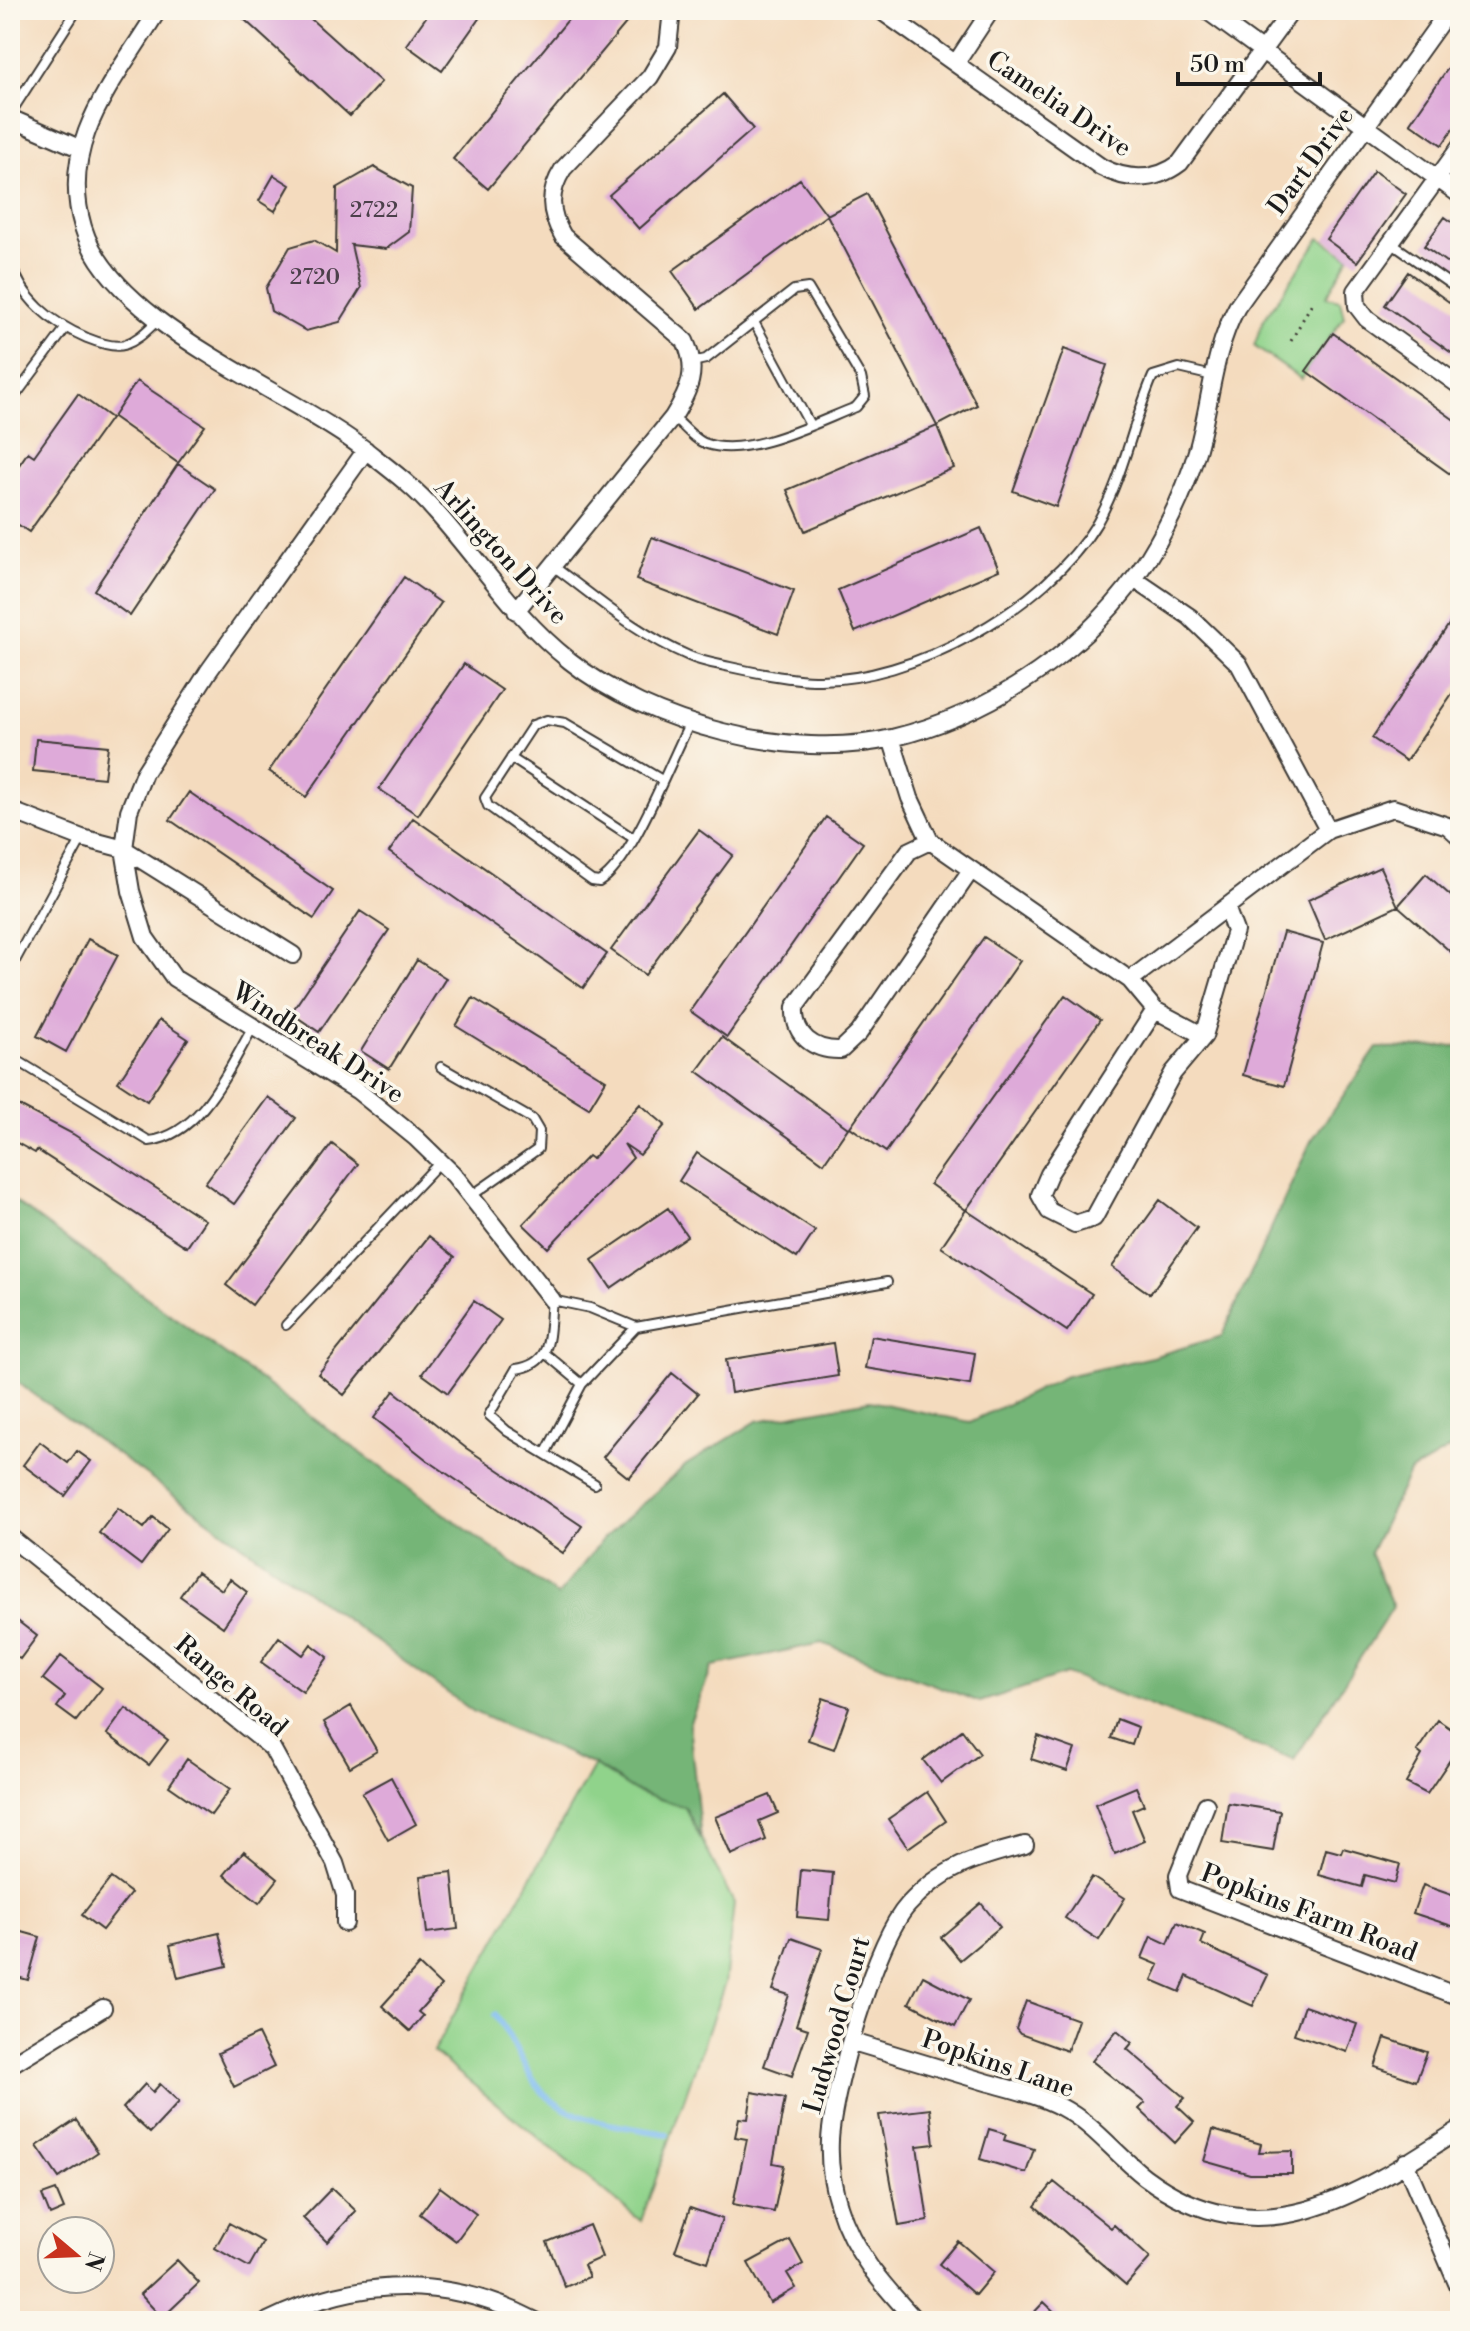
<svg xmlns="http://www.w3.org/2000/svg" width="1470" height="2331" font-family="'Libre Bodoni',serif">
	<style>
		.green { fill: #90d38b; stroke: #567854; stroke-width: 2 }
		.forest { fill: #74b577; stroke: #48684a; stroke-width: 2 }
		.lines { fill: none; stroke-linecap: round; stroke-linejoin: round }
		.stream { stroke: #7dbcf1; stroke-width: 6 }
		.building { fill: #deaad9 }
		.service-casing { stroke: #3c3934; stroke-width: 12 }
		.minor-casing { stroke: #3c3934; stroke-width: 20 }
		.path { stroke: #3c3934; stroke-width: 3; stroke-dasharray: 2 6; stroke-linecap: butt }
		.service { stroke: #fff; stroke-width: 8 }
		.minor { stroke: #fff; stroke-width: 16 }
		.labels { text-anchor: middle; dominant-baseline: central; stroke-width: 7; stroke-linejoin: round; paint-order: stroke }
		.number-label { font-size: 22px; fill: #4c404b }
		.street-label { font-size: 26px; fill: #1c1c1c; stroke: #fbf7ec }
	</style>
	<rect width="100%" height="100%" fill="#fbf7ec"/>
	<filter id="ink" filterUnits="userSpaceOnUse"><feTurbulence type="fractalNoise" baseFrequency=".0125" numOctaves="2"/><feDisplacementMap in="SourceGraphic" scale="16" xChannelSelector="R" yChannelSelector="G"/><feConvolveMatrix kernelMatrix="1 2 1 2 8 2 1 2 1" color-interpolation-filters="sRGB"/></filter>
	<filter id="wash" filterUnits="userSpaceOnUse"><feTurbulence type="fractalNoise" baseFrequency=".006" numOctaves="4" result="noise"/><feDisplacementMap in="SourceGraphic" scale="32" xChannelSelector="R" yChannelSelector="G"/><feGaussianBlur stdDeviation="1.8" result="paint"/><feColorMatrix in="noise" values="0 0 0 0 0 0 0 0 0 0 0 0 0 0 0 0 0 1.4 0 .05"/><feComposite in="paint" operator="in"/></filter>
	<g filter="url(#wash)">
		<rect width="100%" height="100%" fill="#f4dbbe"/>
		<!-- green -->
		<path class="green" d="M1320 238 1349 257 1326 297 1340 300 1344 317 1301 379 1254 346 1264 319Z
			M594 1765 635 1791 685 1807 734 1903 725 1983 641 2221 433 2052Z"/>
		<!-- forest -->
		<path class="forest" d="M1460 1046V1443L1409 1473 1370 1553 1393 1607 1294 1760 1066 1674 980 1702 822 1643 713 1666 689 1724 701 1839 685 1807 635 1791 594 1765 474 1712 10 1377V1198L558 1596 604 1538 686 1465 757 1421 870 1401 970 1422 1066 1376 1152 1357 1222 1336 1311 1141 1377 1048Z"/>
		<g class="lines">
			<!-- stream -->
			<path class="stream" d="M495 2015C513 2038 522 2067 540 2089 569 2124 626 2126 667 2134"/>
		</g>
		<g id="blocks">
			<!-- building -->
			<path class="building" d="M234 10H301L381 82 350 116Z
				M431 10H485L442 71 406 45Z
				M576 10H637L488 189 453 159Z
				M1460 51V119L1442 145 1410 123Z
				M723 94 753 129 639 229 609 195Z
				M374 167 412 188 409 232 386 249 351 245 361 288 340 322 306 331 271 311 266 288 290 247 314 240 336 253 337 188Z
				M1374 171 1406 194 1357 262 1326 239Z
				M274 175 290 185 275 211 259 201Z
				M800 179 827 215 699 309 672 271Z
				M867 194 977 405 937 426 827 215Z
				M1445 217 1460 228V272L1424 246Z
				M1408 272 1460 310V359L1385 305Z
				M1333 333 1460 424V481L1306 371Z
				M1064 349 1107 365 1056 507 1013 491Z
				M137 381 205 426 178 463 113 417Z
				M78 394 111 418 29 532 10 519V478L28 452 34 456Z
				M937 426 954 468 805 531 787 490Z
				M178 464 215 489 130 616 94 590Z
				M981 528 999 570 855 632 838 590Z
				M652 537 794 591 778 634 636 580Z
				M404 577 441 603 306 797 269 771Z
				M1460 608V682L1406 761 1372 738Z
				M464 664 502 690 418 815 379 789Z
				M36 739 108 746 104 778 33 771Z
				M189 792 333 891 314 919 170 820Z
				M826 817 863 843 727 1037 690 1011Z
				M413 818 607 954 583 988 389 852Z
				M699 830 733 855 645 975 611 950Z
				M1380 867 1398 906 1325 940 1308 900Z
				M1426 874 1460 904V960L1398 906Z
				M360 911 389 930 319 1032 291 1013Z
				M1283 932 1323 943 1284 1086 1243 1075Z
				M984 937 1020 961 886 1152 850 1127Z
				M88 939 118 955 66 1052 37 1036Z
				M417 960 446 978 389 1069 361 1051Z
				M1065 995 1100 1020 966 1210 930 1184Z
				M473 998 606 1080 589 1108 456 1026Z
				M159 1020 188 1039 147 1101 118 1082Z
				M722 1037 848 1128 824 1163 697 1071Z
				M268 1097 296 1118 234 1204 205 1183Z
				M10 1101 73 1134 205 1220 187 1247 37 1150 35 1153 10 1139Z
				M640 1104 665 1125 640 1155 624 1144 633 1158 548 1248 523 1224 588 1156 592 1159Z
				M332 1144 358 1164 252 1305 226 1285Z
				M697 1153 815 1231 797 1258 679 1181Z
				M1160 1200 1197 1228 1150 1294 1112 1267Z
				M668 1208 687 1236 611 1288 592 1260Z
				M966 1210 1092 1294 1067 1331 941 1247Z
				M429 1236 455 1257 344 1395 318 1374Z
				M474 1301 501 1320 448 1393 422 1374Z
				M871 1336 975 1353 970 1385 865 1368Z
				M833 1343 838 1376 731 1393 726 1360Z
				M672 1373 698 1394 629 1478 603 1457Z
				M394 1391 466 1448 582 1526 563 1553 427 1460 374 1418Z
				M40 1442 68 1463 77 1451 91 1461 65 1496 23 1465Z
				M118 1508 144 1528 153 1517 168 1529 141 1565 99 1533Z
				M197 1572 222 1590 230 1579 247 1592 223 1627 180 1596Z
				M10 1615 37 1636 20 1659 10 1651Z
				M279 1637 303 1655 311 1644 328 1657 303 1692 261 1662Z
				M61 1656 102 1688 76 1721 57 1707 65 1696 43 1679Z
				M823 1698 849 1707 834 1749 808 1740Z
				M351 1706 377 1751 350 1767 324 1722Z
				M126 1708 168 1740 149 1765 107 1734Z
				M1117 1719 1138 1727 1132 1745 1111 1738Z
				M1438 1720 1460 1735V1745L1427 1794 1406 1783 1422 1755 1417 1751Z
				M962 1730 980 1754 941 1783 923 1760Z
				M1038 1736 1075 1749 1067 1771 1031 1759Z
				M187 1759 230 1789 211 1815 169 1786Z
				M391 1777 416 1824 388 1840 362 1793Z
				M1136 1787 1144 1805 1132 1810 1145 1841 1115 1854 1095 1804Z
				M927 1792 946 1821 908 1848 888 1819Z
				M770 1795 778 1813 759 1821 766 1840 731 1855 715 1817Z
				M1228 1803 1280 1811 1273 1851 1222 1843Z
				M1343 1848 1400 1864 1395 1883 1365 1875 1362 1887 1319 1875 1326 1849 1341 1853Z
				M244 1851 278 1879 259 1903 224 1875Z
				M801 1870 833 1873 829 1920 797 1917Z
				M452 1872 458 1929 427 1933 420 1876Z
				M1092 1877 1125 1898 1099 1940 1065 1918Z
				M111 1878 131 1893 102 1930 82 1915Z
				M1423 1885 1460 1898 1455 1927 1413 1913Z
				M981 1903 1000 1927 960 1960 941 1937Z
				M1177 1922 1205 1934 1201 1944 1268 1975 1253 2006 1187 1976 1180 1992 1152 1980 1159 1965 1142 1958 1151 1936 1168 1944Z
				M15 1930 40 1937 28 1980 10 1975V1949Z
				M219 1933 227 1966 178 1978 170 1945Z
				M791 1938 822 1949 796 2025 808 2029 792 2076 764 2066 789 1995 773 1990Z
				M419 1965 441 1986 418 2012 423 2016 410 2031 382 2006Z
				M923 1976 969 2000 955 2027 909 2003Z
				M1026 2001 1078 2020 1067 2051 1020 2034 1016 2029Z
				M1304 2006 1357 2024 1347 2052 1294 2034Z
				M1117 2030 1132 2043 1127 2049 1185 2098 1177 2106 1194 2122 1175 2143 1139 2109 1145 2103 1092 2061Z
				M258 2034 274 2067 234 2087 218 2053Z
				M1385 2038 1427 2052 1416 2081 1375 2067Z
				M145 2084 153 2092 160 2084 179 2102 150 2133 123 2108Z
				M752 2092 785 2098 773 2163 784 2165 774 2212 733 2204 747 2139 735 2137 739 2118 748 2119Z
				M930 2109 934 2144 917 2146 928 2221 899 2226 879 2115Z
				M76 2120 98 2152 59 2178 37 2146Z
				M989 2129 1006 2134 1004 2140 1034 2149 1026 2173 980 2159Z
				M1213 2130 1261 2144 1259 2152 1292 2151V2174H1250L1204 2161Z
				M1054 2182 1111 2228 1114 2225 1150 2258 1126 2285 1035 2206Z
				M440 2187 476 2214 456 2241 420 2214Z
				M332 2188 356 2211 327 2242 303 2218Z
				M56 2190 64 2209 50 2215 42 2195Z
				M690 2208 722 2219 708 2262 675 2251Z
				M229 2223 263 2242 249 2267 215 2248Z
				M589 2225 602 2257 584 2265 589 2277 565 2287 547 2242Z
				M790 2240 803 2264 787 2273 796 2288 770 2303 748 2263Z
				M958 2241 994 2272 975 2295 939 2264Z
				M177 2260 199 2283 162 2318 140 2294Z
				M1044 2302 1064 2321H1026Z"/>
		</g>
	</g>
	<g filter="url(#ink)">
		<use href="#blocks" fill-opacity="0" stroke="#3c3934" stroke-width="2"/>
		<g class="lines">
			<defs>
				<path id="service" d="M10 114 77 10
					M1391 243 1460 291
					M10 260C22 300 50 322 87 338 97 342 113 348 124 345 139 340 148 329 159 319
					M754 322 810 425
					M10 403 65 329
					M673 417C683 425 695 441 707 444 749 458 817 422 856 407L865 396 861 377 808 288 794 290 706 359 692 362
					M553 566C598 599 637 634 689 656 702 662 717 664 730 667 757 673 786 679 814 680 912 683 1047 607 1097 523 1124 476 1132 424 1153 376L1179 368 1213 376
					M511 758 633 838
					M662 780 565 723 547 720 533 725 485 798 488 806 592 881 599 882C633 862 670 761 690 723
					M10 970 82 838
					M10 1056 149 1141C201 1135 228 1070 252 1029
					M441 1067 532 1119 539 1131 538 1149 471 1196
					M286 1325 440 1162
					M546 1354 582 1384
					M545 1454 582 1384 636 1327 887 1282
					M595 1484 507 1431 489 1415 516 1369C555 1364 548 1332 552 1300L590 1308 636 1327"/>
				<path id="minor" d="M158 10C117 79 57 140 83 227 113 328 296 392 373 456 395 473 417 490 435 511 481 562 515 618 570 661 649 724 792 762 892 738 995 713 1092 647 1149 557 1170 523 1187 486 1198 448 1211 401 1213 351 1237 307L1449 10
					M880 10 1101 167C1128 181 1155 182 1180 163L1292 10
					M1206 10 1460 195
					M956 63 991 10
					M10 118 79 148
					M1460 147 1356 291 1357 306 1367 319 1460 386
					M366 450 208 672 144 773 129 811 124 849 131 891 145 937 174 978 358 1091 416 1138 454 1175 552 1300
					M1134 579 1190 617 1239 664 1328 830
					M516 611 673 417C689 391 699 371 685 341L563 236C549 212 548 193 563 169L650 77 668 47 672 10
					M891 738 910 798 930 841 1130 980 1328 830 1393 808 1448 826 1460 837
					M12 811 82 838 124 849 293 955
					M930 841 909 851 795 1007C793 1036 814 1051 841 1050L859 1033 971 870
					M1130 980 1155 1010 1204 1036
					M1155 1010 1049 1174 1040 1195 1049 1211 1075 1224 1094 1218 1173 1073 1204 1036 1235 931 1226 907
					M10 1537 272 1748 335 1863 345 1895V1923
					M1206 1805 1178 1875 1180 1889 1460 1997
					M853 2042C897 2055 942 2069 986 2082 1011 2089 1038 2095 1061 2107 1095 2125 1115 2154 1145 2177 1260 2262 1359 2195 1460 2129
					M10 2065 103 2008
					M1405 2162 1460 2290
					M268 2321C357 2277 448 2275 536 2321
					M916 2321C884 2286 853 2253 839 2206 832 2185 829 2161 830 2140 833 2089 875 1941 908 1905 942 1867 978 1857 1025 1845"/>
			</defs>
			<!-- service casing -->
			<use href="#service" class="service-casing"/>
			<!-- minor casing -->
			<use href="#minor" class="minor-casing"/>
			<!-- path -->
			<path class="path" d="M1291 341 1313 301"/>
			<!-- service -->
			<use href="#service" class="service"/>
			<!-- minor -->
			<use href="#minor" class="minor"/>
		</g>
	</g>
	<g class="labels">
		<!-- number labels -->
		<g class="number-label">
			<text x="374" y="210">2722</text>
			<text x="315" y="277">2720</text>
		</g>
		<!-- street labels -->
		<g class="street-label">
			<text transform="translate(1059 104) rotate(34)">Camelia Drive</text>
			<text transform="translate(1311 161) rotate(-54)">Dart Drive</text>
			<text transform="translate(501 552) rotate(48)">Arlington Drive</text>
			<text transform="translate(318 1043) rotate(33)">Windbreak Drive</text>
			<text transform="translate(231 1686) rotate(41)">Range Road</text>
			<text transform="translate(1309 1913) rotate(21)">Popkins Farm Road</text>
			<text transform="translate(837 2025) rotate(-74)">Ludwood Court</text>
			<text transform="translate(998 2064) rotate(19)">Popkins Lane</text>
		</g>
	</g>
	<!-- margin -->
	<rect width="1470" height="2331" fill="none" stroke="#fbf7ec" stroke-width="40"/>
	<!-- north arrow -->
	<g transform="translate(76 2255) rotate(109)"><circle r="38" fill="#fbf7ec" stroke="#a29f99" stroke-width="2"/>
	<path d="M0-6L14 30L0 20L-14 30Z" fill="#c8321e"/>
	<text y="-12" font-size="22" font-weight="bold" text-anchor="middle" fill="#1c1c1c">N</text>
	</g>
	<!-- scale -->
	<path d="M1178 72v12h142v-12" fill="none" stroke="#1c1c1c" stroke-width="4"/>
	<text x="1190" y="72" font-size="24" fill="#1c1c1c" stroke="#fbf7ec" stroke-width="6" paint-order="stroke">50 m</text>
</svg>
